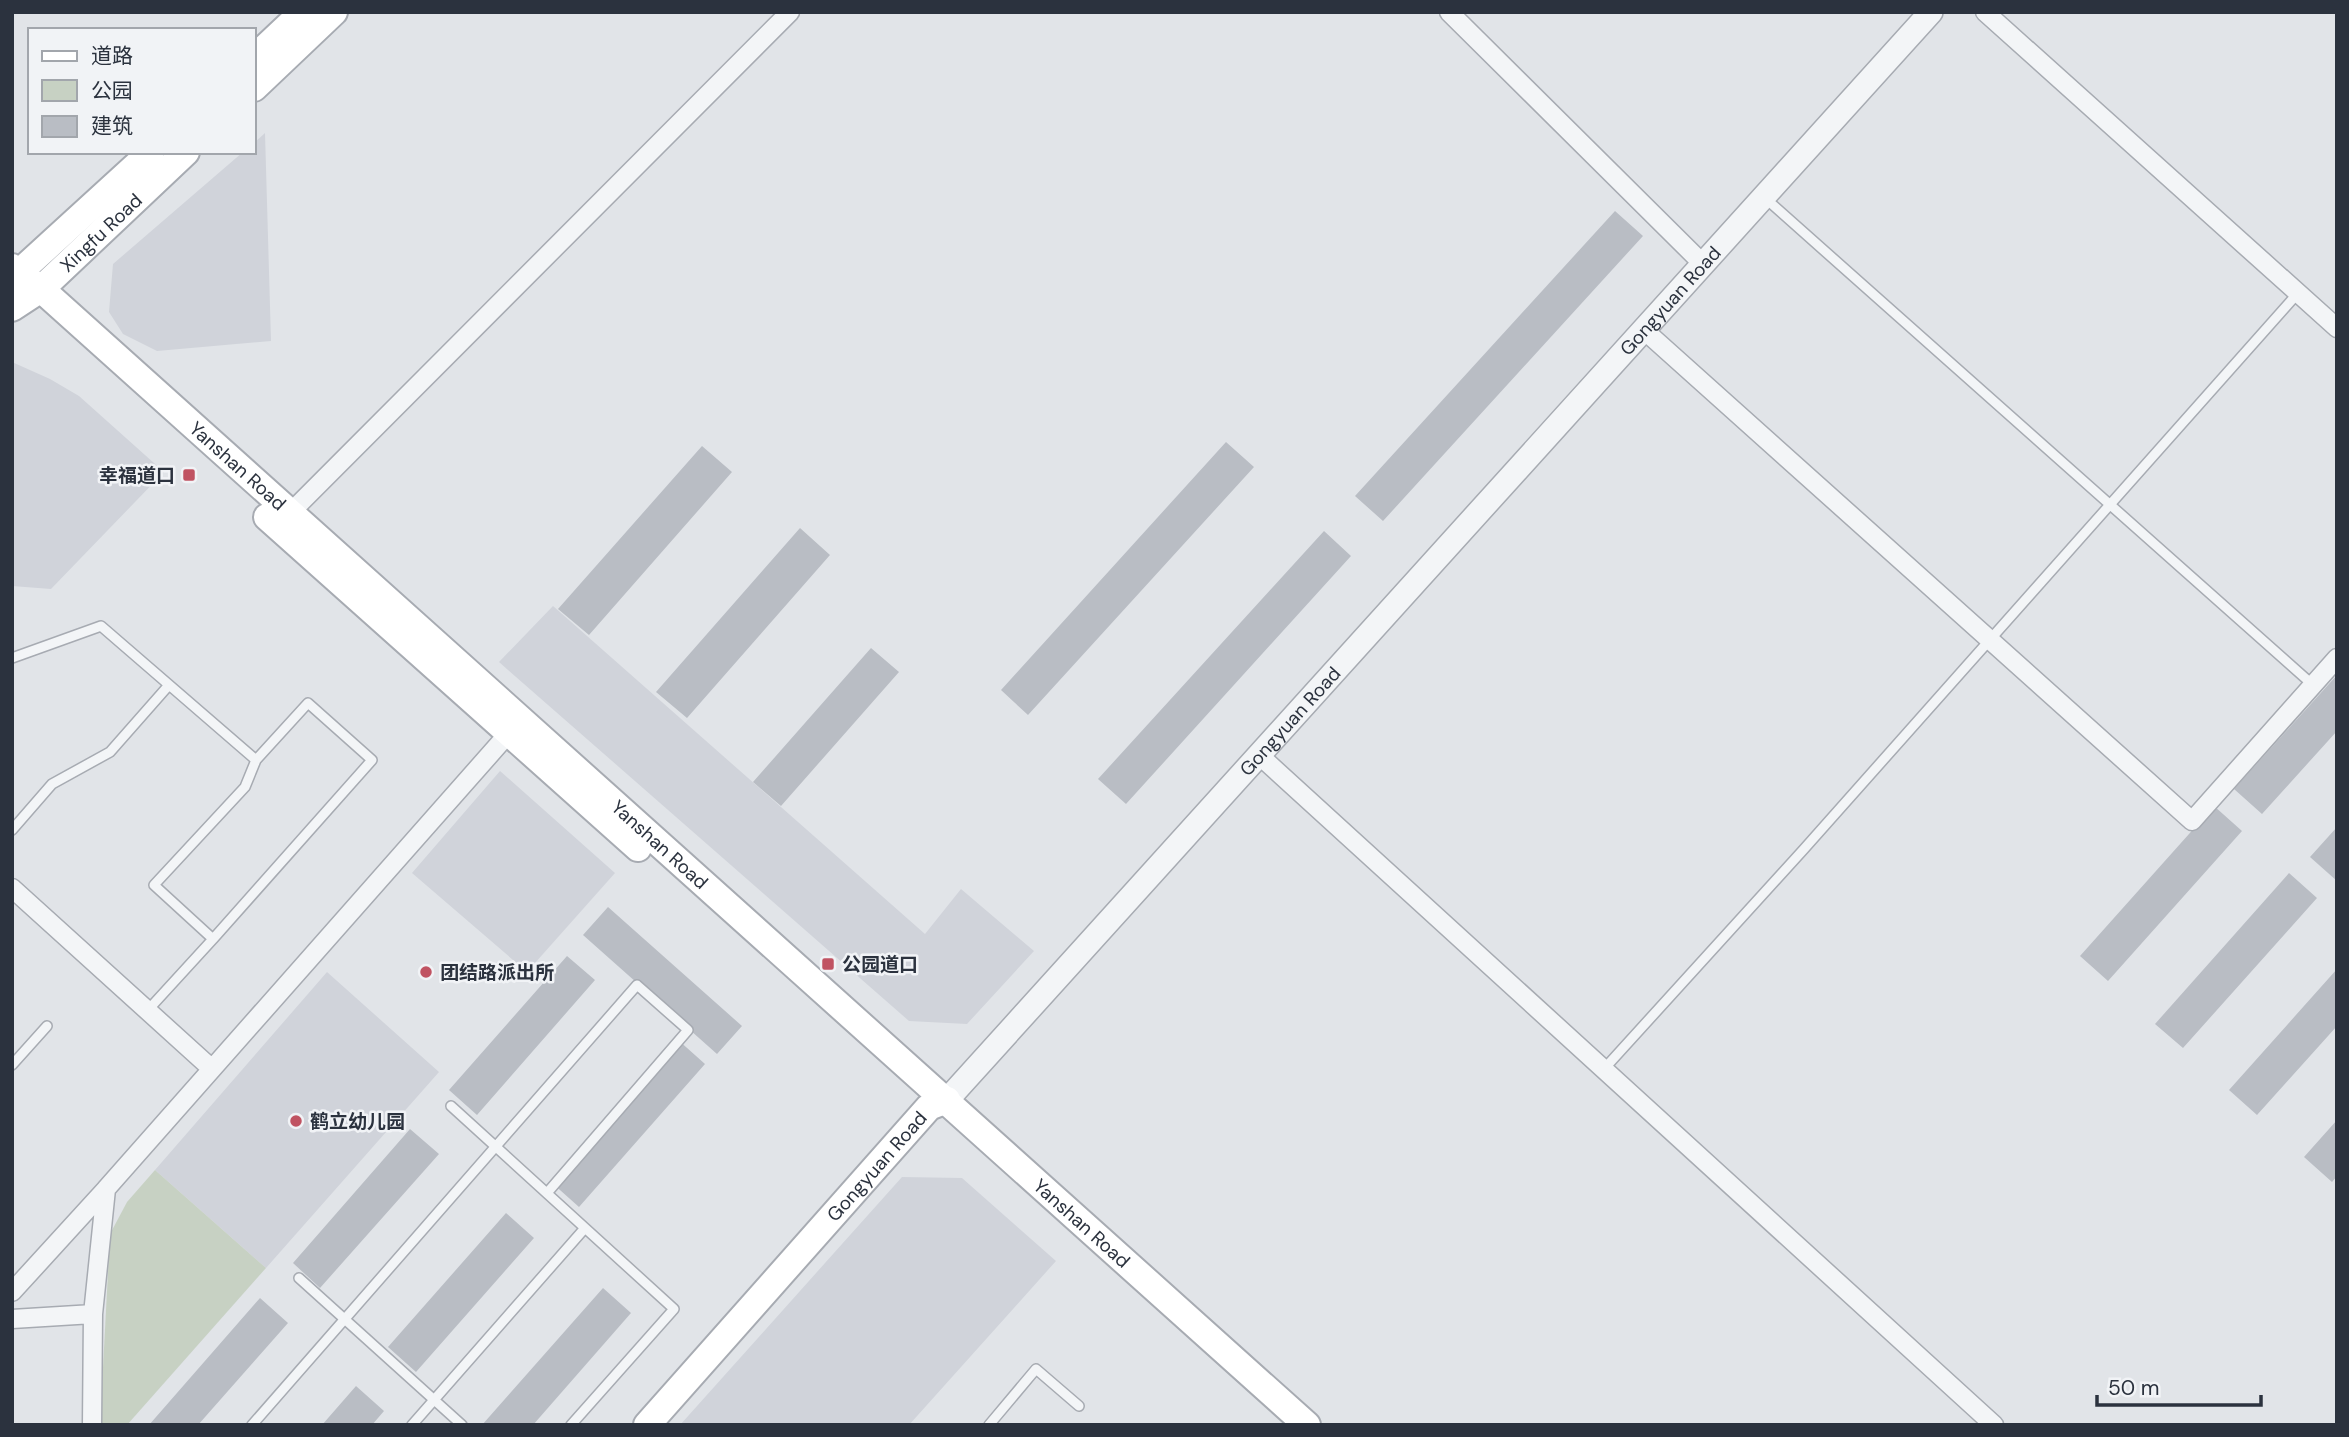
<svg xmlns="http://www.w3.org/2000/svg" width="2349" height="1437" font-family="'DM Sans','Noto Sans SC',sans-serif">
	<style>
		.built { fill: #d0d3da }
		.green { fill: #c7d1c3 }
		.building { fill: #b9bdc4 }
		.lines { fill: none; stroke-linecap: round; stroke-linejoin: round }
		.service-casing { stroke: #a7abb2; stroke-width: 12 }
		.minor-casing { stroke: #a7abb2; stroke-width: 21 }
		.tertiary-casing { stroke: #a7abb2; stroke-width: 26 }
		.secondary-casing { stroke: #a7abb2; stroke-width: 30 }
		.service { stroke: #f3f5f7; stroke-width: 9 }
		.minor { stroke: #f3f5f7; stroke-width: 18 }
		.tertiary { stroke: #f3f5f7; stroke-width: 23 }
		.secondary { stroke: #fff; stroke-width: 26 }
		.poi-dot { fill: #c05362; stroke: #f1f3f6; stroke-width: 2.5 }
		.labels { text-anchor: middle; dominant-baseline: central; stroke-width: 5; stroke-linejoin: round; paint-order: stroke }
		.street-label { font-size: 19px; fill: #2b323e; stroke: #f1f3f6 }
		.poi-label { font-size: 19px; font-weight: bold; fill: #2b323e; stroke: #f1f3f6; text-anchor: start }
	</style>
	<rect width="100%" height="100%" fill="#e1e4e8"/>
	<!-- built -->
	<path class="built" d="M265 133 271 341 157 351 123 334 109 312 113 264 243 152H254V143Z
		M12 362 50 379 79 396 164 472 51 589 12 586Z
		M553 606 925 934 961 889 1034 951 967 1024 909 1021 499 662Z
		M500 771 615 873 527 972 412 873Z
		M327 972 439 1072 266 1268 155 1170Z
		M902 1177 962 1178 1056 1261 909 1425H680Z"/>
	<!-- green -->
	<path class="green" d="M155 1170 266 1268 127 1425H100L110 1234 127 1202Z"/>
	<!-- building -->
	<path class="building" d="M1615 211 1643 236 1383 521 1355 496Z
		M1226 442 1254 467 1028 715 1001 690Z
		M702 446 732 472 589 635 558 609Z
		M800 528 830 555 687 718 656 692Z
		M1324 531 1351 556 1126 804 1098 779Z
		M871 648 899 672 781 806 753 782Z
		M2337 675V731L2262 814 2234 789Z
		M2214 806 2242 831 2108 981 2080 956Z
		M2337 827V881L2310 857Z
		M2289 873 2317 898 2183 1048 2155 1024Z
		M608 907 742 1026 717 1054 583 935Z
		M567 956 595 980 477 1115 449 1090Z
		M2337 969V1026L2257 1115 2229 1090Z
		M677 1039 705 1064 579 1207 551 1182Z
		M2337 1120V1176L2332 1182 2304 1157Z
		M410 1129 439 1154 320 1288 293 1263Z
		M506 1213 534 1238 416 1372 388 1347Z
		M603 1288 631 1313 533 1425H482Z
		M260 1298 288 1323 198 1425H149Z
		M356 1386 384 1411 372 1425H322Z"/>
	<g class="lines">
		<defs>
			<path id="service" d="M1765 198 2313 685
				M12 658 101 626 256 760 245 787 154 885 213 939 148 1010
				M12 830 52 784 110 752 169 685
				M213 939 372 760 308 703 256 760
				M12 1065 47 1026
				M1604 1069 1804 849 2298 293
				M451 1106 674 1309 571 1425
				M299 1278 462 1425
				M252 1425 637 985 688 1030 547 1193
				M412 1425 585 1228
				M989 1425 1036 1369 1079 1406"/>
			<path id="minor" d="M1449 12 1703 264
				M1985 12 2337 328
				M1644 330 2192 821 2337 658
				M290 513 790 12
				M1259 755 1994 1425
				M12 888 212 1069
				M12 1292 106 1189
				M12 1319 93 1314
				M92 1425 93 1314 106 1189 508 734"/>
			<g id="tertiary">
				<path id="s1" d="M947 1100 1931 12"/>
			</g>
			<g id="secondary">
				<path d="M254 58 303 12"/>
				<path d="M254 88 334 12"/>
				<path id="s2" d="M12 267 41 289 1307 1425"/>
				<path d="M12 279 151 152"/>
				<path id="s3" d="M12 308 41 289 186 152"/>
				<path d="M267 517 638 848"/>
				<path id="s4" d="M647 1425 929 1107 947 1100"/>
			</g>
		</defs>
		<!-- service casing -->
		<use href="#service" class="service-casing"/>
		<!-- minor casing -->
		<use href="#minor" class="minor-casing"/>
		<!-- tertiary casing -->
		<use href="#tertiary" class="tertiary-casing"/>
		<!-- secondary casing -->
		<use href="#secondary" class="secondary-casing"/>
		<!-- service -->
		<use href="#service" class="service"/>
		<!-- minor -->
		<use href="#minor" class="minor"/>
		<!-- tertiary -->
		<use href="#tertiary" class="tertiary"/>
		<!-- secondary -->
		<use href="#secondary" class="secondary"/>
	</g>
	<!-- markers -->
	<g class="poi-dot">
		<rect x="182" y="468" width="14" height="14" rx="3.5"/>
		<rect x="821" y="957" width="14" height="14" rx="3.5"/>
		<circle cx="426" cy="972" r="7"/>
		<circle cx="296" cy="1121" r="7"/>
	</g>
	<g class="labels">
		<!-- street labels -->
		<g class="street-label">
			<text stroke="none"><textPath href="#s3" startOffset="117">Xingfu Road</textPath></text>
			<text stroke="none"><textPath href="#s1" startOffset="1078">Gongyuan Road</textPath></text>
			<text stroke="none"><textPath href="#s2" startOffset="301">Yanshan Road</textPath></text>
			<text stroke="none"><textPath href="#s1" startOffset="511">Gongyuan Road</textPath></text>
			<text stroke="none"><textPath href="#s2" startOffset="868">Yanshan Road</textPath></text>
			<text stroke="none"><textPath href="#s4" startOffset="346">Gongyuan Road</textPath></text>
			<text stroke="none"><textPath href="#s2" startOffset="1435">Yanshan Road</textPath></text>
		</g>
		<!-- poi labels -->
		<g class="poi-label">
			<text x="175" y="475" text-anchor="end">幸福道口</text>
			<text x="842" y="964">公园道口</text>
			<text x="440" y="972">团结路派出所</text>
			<text x="310" y="1121">鹤立幼儿园</text>
		</g>
	</g>
	<!-- border -->
	<rect width="2349" height="1437" fill="none" stroke="#2b323e" stroke-width="28"/>
	<!-- legend -->
	<rect x="28" y="28" width="228" height="126" fill="#f1f3f6" stroke="#a2a6ac" stroke-width="2"/>
	<rect x="42" y="51" width="35" height="10" fill="#ffffff" stroke="#a2a6ac" stroke-width="2"/>
	<text x="91" y="63" font-size="21" fill="#2b323e">道路</text>
	<rect x="42" y="80" width="35" height="21" fill="#c7d1c3" stroke="#a2a6ac" stroke-width="2"/>
	<text x="91" y="98" font-size="21" fill="#2b323e">公园</text>
	<rect x="42" y="116" width="35" height="21" fill="#b9bdc4" stroke="#a2a6ac" stroke-width="2"/>
	<text x="91" y="133" font-size="21" fill="#2b323e">建筑</text>
	<!-- scale -->
	<path d="M2097 1395v10h164v-10" fill="none" stroke="#2b323e" stroke-width="3.5"/>
	<text x="2108" y="1395" font-size="21" fill="#2b323e" stroke="#f1f3f6" stroke-width="5" paint-order="stroke">50 m</text>
</svg>
